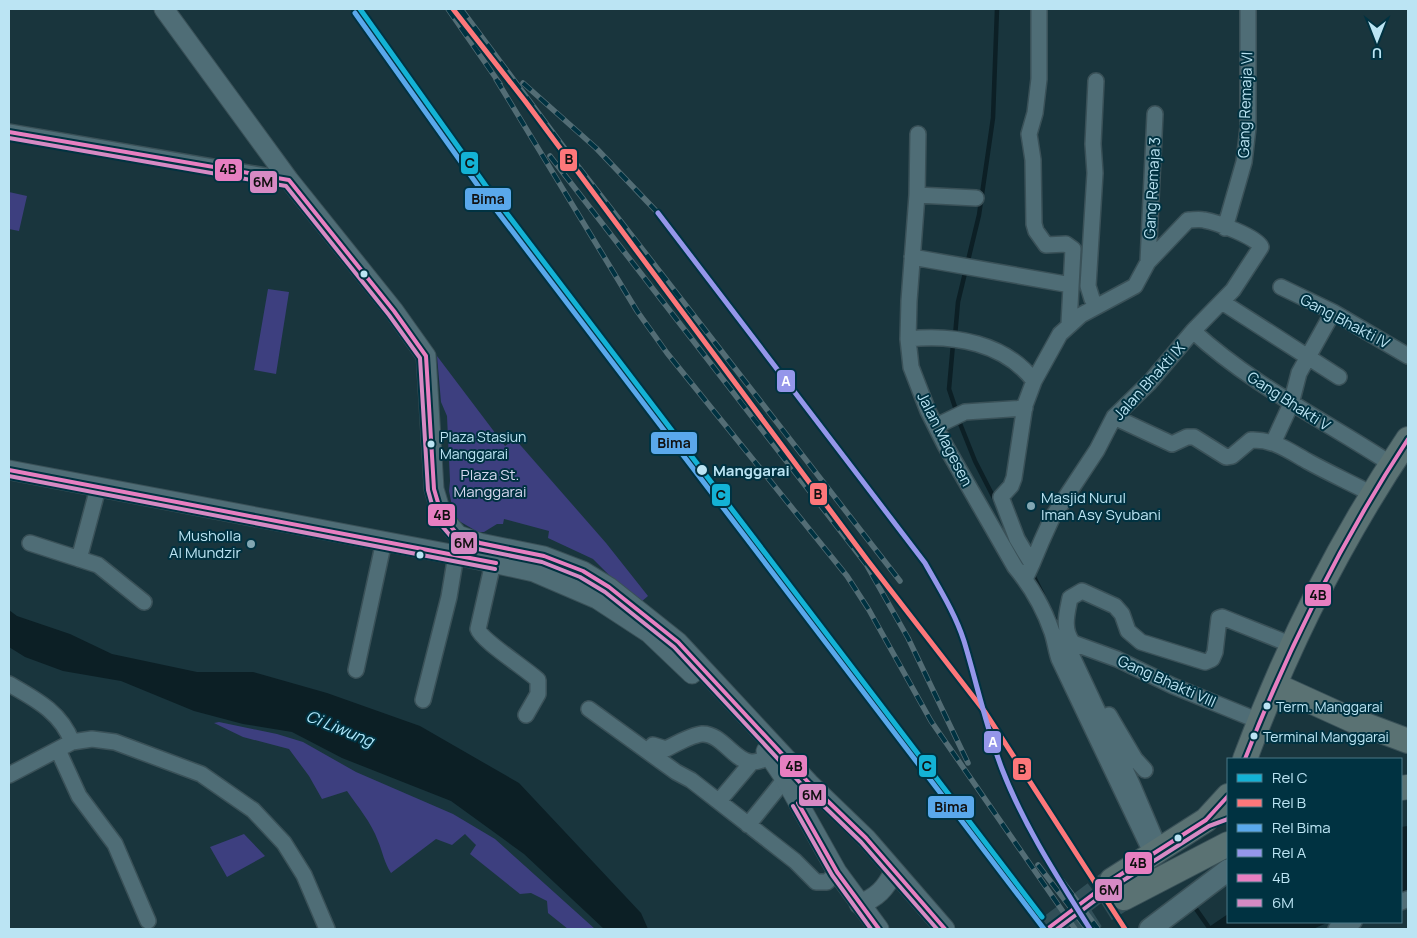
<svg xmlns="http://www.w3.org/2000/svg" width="1417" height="938" font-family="Manrope,sans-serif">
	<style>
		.green { fill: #3d3f7f }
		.water { fill: #0c1f25 }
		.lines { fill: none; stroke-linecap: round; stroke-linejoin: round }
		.stream { stroke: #0c1f25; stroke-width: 4.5 }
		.primary-tunnel { stroke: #314f58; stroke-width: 24; stroke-dasharray: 24 12; stroke-linecap: butt }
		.minor-casing { stroke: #3a5158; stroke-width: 18 }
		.tertiary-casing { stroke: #3a5158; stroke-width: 21 }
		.secondary-casing { stroke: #3a5158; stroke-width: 24 }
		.primary-casing { stroke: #3a5158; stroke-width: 26 }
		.minor { stroke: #4f6d76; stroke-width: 15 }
		.tertiary { stroke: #4f6d76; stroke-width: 19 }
		.secondary { stroke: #4f6d76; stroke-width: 21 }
		.primary { stroke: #5a7273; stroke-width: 24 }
		.rail-casing { stroke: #536d75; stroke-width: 5.5 }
		.rail { stroke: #003241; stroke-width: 4; stroke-dasharray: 11; stroke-linecap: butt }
		.bus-1-casing { stroke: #003241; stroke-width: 8 }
		.bus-2-casing { stroke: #003241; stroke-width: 8 }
		.bus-1 { stroke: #e77fc1; stroke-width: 4 }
		.bus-2 { stroke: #d68ac4; stroke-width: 4 }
		.rail-1-casing { stroke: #003241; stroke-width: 9 }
		.rail-2-casing { stroke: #003241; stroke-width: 9 }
		.rail-3-casing { stroke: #003241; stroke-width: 9 }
		.rail-4-casing { stroke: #003241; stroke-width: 9 }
		.rail-1 { stroke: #13b2d5; stroke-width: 5 }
		.rail-2 { stroke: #fd777a; stroke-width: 5 }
		.rail-3 { stroke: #5aa8eb; stroke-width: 5 }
		.rail-4 { stroke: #9596ea; stroke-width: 5 }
		.bus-dot { fill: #bbe4f3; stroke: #003241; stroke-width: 2 }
		.poi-dot { fill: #82a7b3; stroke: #003241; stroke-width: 2 }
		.labels { text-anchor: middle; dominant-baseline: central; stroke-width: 4; stroke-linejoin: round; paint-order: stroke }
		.bus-label { font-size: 14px; fill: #bbe4f3; stroke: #003241; text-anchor: start }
		.street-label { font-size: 15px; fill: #bbe4f3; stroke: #003241 }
		.stop-label { font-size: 15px; font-weight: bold; fill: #bbe4f3; stroke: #003241; text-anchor: start }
		.park-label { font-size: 15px; fill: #d6d8f0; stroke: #003241 }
		.poi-label { font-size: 15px; fill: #bbe4f3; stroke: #003241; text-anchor: start }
		.water-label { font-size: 16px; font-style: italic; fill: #b0eafe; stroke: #003241 }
		.line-badge { stroke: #003241; stroke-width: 2 }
		.badge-label { font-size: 14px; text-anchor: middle; font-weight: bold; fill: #fff }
		.pale-badge-label { font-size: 14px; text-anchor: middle; font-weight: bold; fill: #111 }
	</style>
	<rect width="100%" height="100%" fill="#19353d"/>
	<!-- green -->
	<path class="green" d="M9 192 27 196 19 231 9 229Z
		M268 289 289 292 276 374 254 370Z
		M437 356 505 446 515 439 606 543 648 596 641 602 620 586 593 559 548 538 549 531 504 519 503 524H497L484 532H478L459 521 453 511 449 491 450 481 447 416 441 402Z
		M219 722 277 734 303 742 356 772 453 814 495 839 595 929H568L548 913 547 901 531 893 520 894 470 854 476 845 465 834 452 845 436 839 391 873C384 862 383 853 378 841 371 822 358 807 347 791L322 799 309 776 289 749 243 737 214 723Z
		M244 834 265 856 227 877 210 847Z"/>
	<!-- water -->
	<path class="water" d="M9 610 17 616 70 634 112 654 197 672H253L327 693 420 726 519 783 641 913 648 929H604L524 854 451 801 342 758 292 732 243 724 194 711 121 681 63 671 25 657 9 647Z
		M1408 826V893L1401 895V827Z
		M1228 914V922H1329L1313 929H1206Z"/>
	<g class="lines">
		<!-- stream -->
		<path class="stream" d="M955 336 958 302 979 215 993 118 997 9
			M953 344 949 389 956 410
			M959 421 975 461 996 502
			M1032 573 1043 595
			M1052 614 1061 631
			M1196 909 1210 929"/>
		<!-- primary-tunnel -->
		<path class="primary-tunnel" d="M1047 929 1112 880
			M1075 929 1124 898"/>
		<defs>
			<path id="minor" d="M1039 9V79L1035 113 1029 134 1033 160 1034 224 1036 231 1046 245 1066 244 1073 249 1069 324
				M1096 81 1093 144 1095 173 1088 286 1092 299 1097 306
				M9 132 289 180
				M918 134 917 195 909 301 908 339 911 367 928 411 945 445 1015 567C1030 585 1044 609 1052 632 1055 641 1056 650 1059 659L1152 854
				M917 195 976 198
				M1225 228 1244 162 1248 128V9
				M912 257 1071 285
				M1148 262 1155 114
				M1281 287 1333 312 1408 356
				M1222 302 1339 377
				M1193 331C1253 386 1324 420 1391 464
				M908 339C954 334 1005 343 1034 381
				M1114 417 1172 444 1187 437H1194L1226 457 1232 456 1251 440C1274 439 1289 451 1309 462 1329 473 1351 483 1372 494
				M936 426 965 412 1025 408
				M1273 443 1291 404 1299 373 1333 312
				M30 543 98 565 144 602
				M79 559 98 488
				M493 563 478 629C481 640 525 668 538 680V694L526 715
				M1025 579 1031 566 1032 564C1038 549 1045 533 1052 518L1097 450 1114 417 1150 382 1193 331 1233 290 1261 247C1257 237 1216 222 1204 220 1199 219 1193 220 1188 220L1148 262 1135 286 1081 315 1060 334 1034 381 1025 405 1014 478 1011 486 1001 497 1017 539 1032 564
				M1060 639 1070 652 1132 784 1160 850
				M356 670 384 541
				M9 684C35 699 61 712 72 742
				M423 700 449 597 456 555
				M589 709 676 772 691 780 795 861 816 882H827L837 872
				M1109 715 1135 759 1145 770
				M1259 721 1173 686 1117 659 1073 643C1062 630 1067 613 1070 598L1082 591 1115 606 1122 614 1128 631 1141 642 1205 662 1212 659 1215 652 1219 618 1222 617 1292 645
				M58 750 79 796 115 844 148 921
				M648 751 653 745 666 749C676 744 691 735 702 734 722 733 736 764 753 762 759 762 766 758 772 757
				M9 775 72 742 92 739 115 742 201 774 253 810 284 843 304 875 327 929
				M719 801 752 762
				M748 825 785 779
				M1401 902 1408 899
				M1336 929 1354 922"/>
			<path id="tertiary" d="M164 9 289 180 394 311 426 356 434 489 442 516 458 535 480 543 544 556 583 571 609 587 678 642 809 783 866 838 945 929
				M9 470 456 555 534 572 597 599 649 633 692 674
				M766 751 785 779 837 872 879 929
				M859 904C877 898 886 888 894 871"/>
			<path id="secondary" d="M1150 929 1228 870"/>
			<path id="primary" d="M1275 685 1352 720 1408 741
				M1245 759C1286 648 1342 537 1408 439
				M1401 788 1408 787
				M1112 880 1206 820 1228 796
				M1124 898 1228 844"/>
		</defs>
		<!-- minor casing -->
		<use href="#minor" class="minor-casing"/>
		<!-- tertiary casing -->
		<use href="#tertiary" class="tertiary-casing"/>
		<!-- secondary casing -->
		<use href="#secondary" class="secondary-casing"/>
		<!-- primary casing -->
		<use href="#primary" class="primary-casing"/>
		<!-- minor -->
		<use href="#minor" class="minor"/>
		<!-- tertiary -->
		<use href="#tertiary" class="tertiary"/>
		<!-- secondary -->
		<use href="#secondary" class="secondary"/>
		<!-- primary -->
		<use href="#primary" class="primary"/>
		<defs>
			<path id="rail" d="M448 9 500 84
				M461 9 577 165 900 581
				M496 79 637 311 667 353 847 576 869 610 931 721 1075 929
				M523 83 596 148 658 213
				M550 156 866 564 908 638 968 763
				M1038 865 1087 929
				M1053 869 1098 929"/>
		</defs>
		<!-- rail casing -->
		<use href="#rail" class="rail-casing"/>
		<!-- rail -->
		<use href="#rail" class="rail"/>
		<defs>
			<path id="bus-1" d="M9 132 289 180 394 311 426 356 434 489 442 516 458 535 480 543 544 556 583 571 609 587 678 642 809 783 866 838 945 929
				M9 470 496 563
				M1245 759C1289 646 1342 540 1408 439
				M798 803 837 872 879 929
				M1047 929 1112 880 1206 820 1228 796"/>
			<path id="bus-2" d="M9 138 286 186 389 315 420 358 428 490 436 519 453 539 478 549 542 562 580 577 605 592 674 647 804 787 861 842 937 929
				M9 476 495 569
				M793 806 832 875 871 929
				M1057 929 1116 885 1209 826 1228 819"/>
		</defs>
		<!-- bus-1 casing -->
		<use href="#bus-1" class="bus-1-casing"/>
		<!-- bus-2 casing -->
		<use href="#bus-2" class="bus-2-casing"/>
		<!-- bus-1 -->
		<use href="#bus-1" class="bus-1"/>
		<!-- bus-2 -->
		<use href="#bus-2" class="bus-2"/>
		<defs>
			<path id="rail-1" d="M360 9 486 186 1042 917"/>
			<path id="rail-2" d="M453 9 525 101 868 561 985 712 1125 929"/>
			<path id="rail-3" d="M355 13 481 190 1044 929"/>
			<path id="rail-4" d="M658 213 925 563C939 588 955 613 964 641 977 684 986 727 1002 769 1024 826 1058 878 1090 929"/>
		</defs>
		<!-- rail-1 casing -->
		<use href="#rail-1" class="rail-1-casing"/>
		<!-- rail-2 casing -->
		<use href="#rail-2" class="rail-2-casing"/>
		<!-- rail-3 casing -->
		<use href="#rail-3" class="rail-3-casing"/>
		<!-- rail-4 casing -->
		<use href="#rail-4" class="rail-4-casing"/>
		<!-- rail-1 -->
		<use href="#rail-1" class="rail-1"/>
		<!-- rail-2 -->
		<use href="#rail-2" class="rail-2"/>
		<!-- rail-3 -->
		<use href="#rail-3" class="rail-3"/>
		<!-- rail-4 -->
		<use href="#rail-4" class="rail-4"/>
	</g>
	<!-- markers -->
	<g class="bus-dot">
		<circle cx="364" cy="274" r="4.5"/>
		<circle cx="431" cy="444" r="4.5"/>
		<circle cx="702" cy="470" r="6"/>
		<circle cx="420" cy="555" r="4.5"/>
		<circle cx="1267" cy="706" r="4.5"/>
		<circle cx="1254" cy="736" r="4.5"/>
		<circle cx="1178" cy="838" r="4.5"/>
	</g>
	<g class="poi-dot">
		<circle cx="1031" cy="506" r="5"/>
		<circle cx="251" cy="544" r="5"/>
	</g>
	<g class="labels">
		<!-- bus labels -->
		<g class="bus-label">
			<text x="440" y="436">Plaza Stasiun<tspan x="440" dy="17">Manggarai</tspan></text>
			<text x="1276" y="706">Term. Manggarai</text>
			<text x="1263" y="736">Terminal Manggarai</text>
		</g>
		<!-- street labels -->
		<g class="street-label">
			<text transform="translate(1245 105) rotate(-88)">Gang Remaja VI</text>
			<text transform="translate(1152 188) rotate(-87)">Gang Remaja 3</text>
			<text transform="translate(1345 321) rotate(28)">Gang Bhakti IV</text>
			<text transform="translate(1149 381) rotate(-48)">Jalan Bhakti IX</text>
			<text transform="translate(1289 401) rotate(33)">Gang Bhakti V</text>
			<text transform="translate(945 439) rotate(63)">Jalan Magesen</text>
			<text transform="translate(1167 681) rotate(24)">Gang Bhakti VIII</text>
		</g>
		<!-- stop labels -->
		<g class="stop-label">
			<text x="713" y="470">Manggarai</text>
		</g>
		<!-- park labels -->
		<g class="park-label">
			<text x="490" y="474">Plaza St.<tspan x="490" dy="17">Manggarai</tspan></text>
		</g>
		<!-- poi labels -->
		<g class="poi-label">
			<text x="1041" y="497">Masjid Nurul<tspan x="1041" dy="17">Iman Asy Syubani</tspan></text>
			<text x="241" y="535" text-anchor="end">Musholla<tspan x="241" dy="17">Al Mundzir</tspan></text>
		</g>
		<!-- water labels -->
		<g class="water-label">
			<text transform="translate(340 728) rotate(22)">Ci Liwung</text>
		</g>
	</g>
	<g class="line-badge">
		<rect x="559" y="148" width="19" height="24" rx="5" fill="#fd777a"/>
		<rect x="460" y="151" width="19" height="24" rx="5" fill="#13b2d5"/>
		<rect x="214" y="158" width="29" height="24" rx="5" fill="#e77fc1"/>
		<rect x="249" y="170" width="29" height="24" rx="5" fill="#d68ac4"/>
		<rect x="464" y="187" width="48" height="24" rx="5" fill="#5aa8eb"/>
		<rect x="776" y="369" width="20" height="24" rx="5" fill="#9596ea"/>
		<rect x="650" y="431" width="48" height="24" rx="5" fill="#5aa8eb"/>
		<rect x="809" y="482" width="19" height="24" rx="5" fill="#fd777a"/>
		<rect x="711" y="483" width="20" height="24" rx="5" fill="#13b2d5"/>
		<rect x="427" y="503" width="29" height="24" rx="5" fill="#e77fc1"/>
		<rect x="450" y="531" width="28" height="24" rx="5" fill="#d68ac4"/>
		<rect x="1304" y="583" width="28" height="24" rx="5" fill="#e77fc1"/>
		<rect x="983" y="730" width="19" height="24" rx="5" fill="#9596ea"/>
		<rect x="779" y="754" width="29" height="24" rx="5" fill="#e77fc1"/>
		<rect x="918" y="754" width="19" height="24" rx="5" fill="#13b2d5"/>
		<rect x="1012" y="757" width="20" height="24" rx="5" fill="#fd777a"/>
		<rect x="798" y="783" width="29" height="24" rx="5" fill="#d68ac4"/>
		<rect x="927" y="795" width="48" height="24" rx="5" fill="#5aa8eb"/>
		<rect x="1124" y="851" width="29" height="24" rx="5" fill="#e77fc1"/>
		<rect x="1094" y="878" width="29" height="24" rx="5" fill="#d68ac4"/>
	</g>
	<g class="badge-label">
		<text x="786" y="386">A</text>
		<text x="993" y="747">A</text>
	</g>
	<g class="pale-badge-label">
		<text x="569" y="164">B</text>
		<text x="470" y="168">C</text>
		<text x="228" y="174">4B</text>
		<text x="263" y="187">6M</text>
		<text x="488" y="204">Bima</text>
		<text x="674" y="448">Bima</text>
		<text x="818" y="499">B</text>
		<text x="721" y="500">C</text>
		<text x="442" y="520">4B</text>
		<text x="464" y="548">6M</text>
		<text x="1318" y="600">4B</text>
		<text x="794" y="771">4B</text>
		<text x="927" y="771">C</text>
		<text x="1022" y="774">B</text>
		<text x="812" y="800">6M</text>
		<text x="951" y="812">Bima</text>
		<text x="1138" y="868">4B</text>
		<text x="1109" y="895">6M</text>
	</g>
	<!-- border -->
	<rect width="1417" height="938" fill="none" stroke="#bbe4f3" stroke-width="20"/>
	<!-- legend -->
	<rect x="1227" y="758" width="175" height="165" fill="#003241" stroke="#4b7988"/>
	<rect x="1237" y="774" width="25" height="8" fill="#13b2d5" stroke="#4b7988"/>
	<text x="1272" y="783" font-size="15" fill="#bbe4f3">Rel C</text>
	<rect x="1237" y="799" width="25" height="8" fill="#fd777a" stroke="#4b7988"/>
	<text x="1272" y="808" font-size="15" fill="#bbe4f3">Rel B</text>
	<rect x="1237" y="824" width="25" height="8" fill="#5aa8eb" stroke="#4b7988"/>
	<text x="1272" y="833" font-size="15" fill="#bbe4f3">Rel Bima</text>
	<rect x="1237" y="849" width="25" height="8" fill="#9596ea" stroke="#4b7988"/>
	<text x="1272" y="858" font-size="15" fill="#bbe4f3">Rel A</text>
	<rect x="1237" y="874" width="25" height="8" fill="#e77fc1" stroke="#4b7988"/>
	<text x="1272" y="883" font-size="15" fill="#bbe4f3">4B</text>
	<rect x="1237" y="899" width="25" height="8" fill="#d68ac4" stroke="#4b7988"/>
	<text x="1272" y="908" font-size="15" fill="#bbe4f3">6M</text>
	<!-- north arrow -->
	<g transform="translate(1377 40) rotate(180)" stroke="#003241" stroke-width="4" paint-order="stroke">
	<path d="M0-4L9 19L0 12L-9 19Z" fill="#bbe4f3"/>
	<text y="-8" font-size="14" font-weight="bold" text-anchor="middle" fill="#bbe4f3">U</text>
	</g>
</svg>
